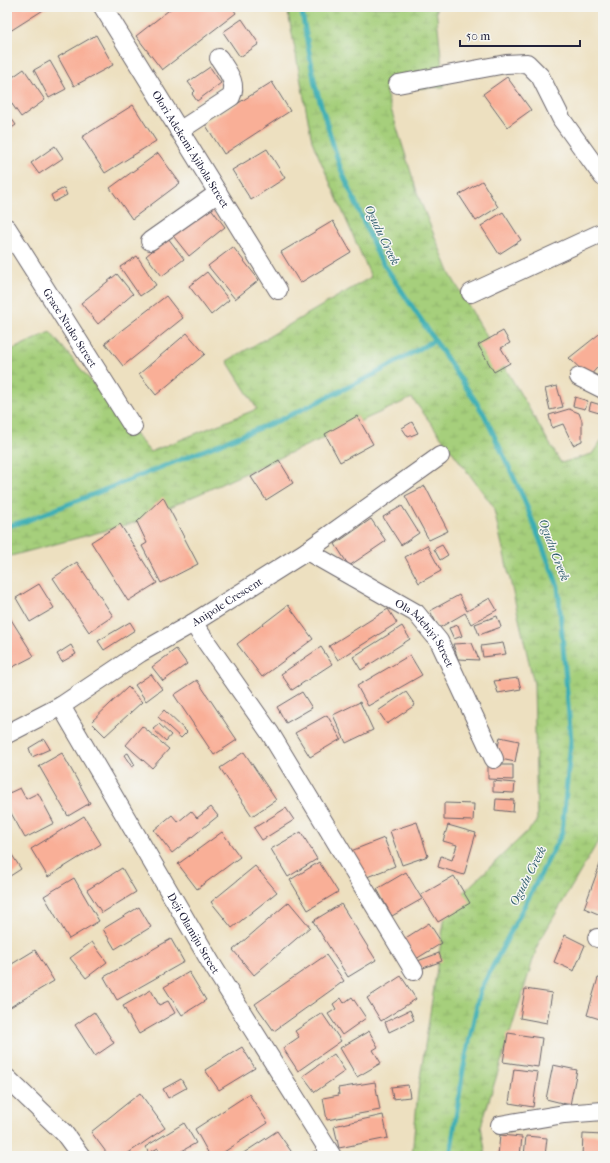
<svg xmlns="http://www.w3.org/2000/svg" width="610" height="1163" font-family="'IM FELL French Canon',serif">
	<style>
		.wetland { fill: url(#wetland-marsh); stroke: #64785b }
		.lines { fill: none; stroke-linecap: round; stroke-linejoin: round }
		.stream { stroke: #3badb3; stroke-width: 5 }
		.building { fill: #f9af97 }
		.minor-casing { stroke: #69646a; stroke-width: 20 }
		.minor { stroke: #fff; stroke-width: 18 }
		.labels { text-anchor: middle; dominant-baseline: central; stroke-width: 3; stroke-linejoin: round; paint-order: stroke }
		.street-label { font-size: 11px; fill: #22223b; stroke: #f6f6f2 }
		.water-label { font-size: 12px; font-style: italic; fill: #2c5a6b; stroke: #f6f6f2 }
	</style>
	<defs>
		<pattern id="wetland-marsh" width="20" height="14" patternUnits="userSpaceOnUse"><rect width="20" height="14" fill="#a6cf7b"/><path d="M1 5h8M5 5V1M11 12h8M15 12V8" fill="none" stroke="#8fb16b"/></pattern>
	</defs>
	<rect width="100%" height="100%" fill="#f6f6f2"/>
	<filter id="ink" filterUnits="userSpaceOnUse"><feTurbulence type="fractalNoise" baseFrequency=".025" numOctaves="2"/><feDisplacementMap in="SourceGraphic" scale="8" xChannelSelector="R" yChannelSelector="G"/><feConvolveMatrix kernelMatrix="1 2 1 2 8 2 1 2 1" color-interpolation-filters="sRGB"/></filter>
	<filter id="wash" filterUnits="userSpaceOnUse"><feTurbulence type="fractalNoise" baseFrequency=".012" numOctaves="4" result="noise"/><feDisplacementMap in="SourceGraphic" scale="16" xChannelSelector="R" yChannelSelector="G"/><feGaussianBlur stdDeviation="0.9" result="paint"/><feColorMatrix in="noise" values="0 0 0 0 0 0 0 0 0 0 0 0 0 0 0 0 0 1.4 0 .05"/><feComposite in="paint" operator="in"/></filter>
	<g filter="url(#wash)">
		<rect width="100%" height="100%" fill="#ede0c0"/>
		<!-- wetland -->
		<path class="wetland" d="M287 7H436L444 87 385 90 419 198 450 274 561 463 592 454 603 438V833L538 944 481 1126 486 1156H412L418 1091 446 909 537 822 534 684 493 506 412 398 137 522 7 557V352L50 332 150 452 257 409 227 361 371 277 312 141Z"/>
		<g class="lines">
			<!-- stream -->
			<path class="stream" d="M301 7 315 85 340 167 379 257 484 414 523 497 558 586 571 740 562 833 480 991 463 1070 450 1156
				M7 526 26 521 280 420 373 375 435 340"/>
		</g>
		<g id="blocks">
			<!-- building -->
			<path class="building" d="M7 7H48L7 33Z
				M173 7H232L236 13 162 70 136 36Z
				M242 19 259 44 240 57 223 32Z
				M96 35 113 65 74 86 58 57Z
				M50 61 66 89 49 98 34 70Z
				M210 67 221 83 197 101 192 94 195 91 188 82Z
				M24 69 45 100 21 117 7 97V81Z
				M507 77 531 110 507 127 483 94Z
				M272 82 290 111 224 154 205 124Z
				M133 105 156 141 105 173 82 137Z
				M7 112 16 125 7 131Z
				M55 146 63 158 39 174 31 163Z
				M267 149 285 178 251 200 232 170Z
				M158 153 180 183 132 219 110 188Z
				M482 181 498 207 476 221 459 195Z
				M64 188 67 195 54 202 51 195Z
				M207 203 225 227 189 256 170 232Z
				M503 212 521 240 499 254 481 226Z
				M333 221 351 252 300 283 281 252Z
				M168 238 184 259 162 276 146 256Z
				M233 247 259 280 235 299 208 266Z
				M137 256 156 285 140 296 120 267Z
				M207 272 229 300 211 315 189 286Z
				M117 274 133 294 98 324 81 303Z
				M166 296 183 318 123 366 105 343Z
				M503 331 510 343 501 348 510 363 494 372 478 345Z
				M603 331V361L589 377 569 358Z
				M187 333 205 354 156 395 139 374Z
				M557 386 563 407 550 410 545 389Z
				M575 397 588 401 585 409 573 406Z
				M591 402 601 405 599 413 589 410Z
				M569 409 579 413 582 421V441L573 445 563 424 552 428 549 415Z
				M357 416 373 444 340 462 325 434Z
				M412 422 418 433 408 437 402 428Z
				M279 460 293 483 266 500 251 477Z
				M425 486 448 531 429 540 405 496Z
				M163 497 198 564 161 583 142 546 147 543 137 522Z
				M402 506 419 533 401 545 383 517Z
				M371 519 386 541 349 566 335 544Z
				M120 524 157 583 128 601 91 542Z
				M427 545 441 571 419 583 405 557Z
				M442 545 448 555 440 560 434 549Z
				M77 562 113 616 89 632 53 578Z
				M39 584 54 608 30 622 16 598Z
				M459 595 467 611 490 598 497 610 471 624 465 613 439 628 430 611Z
				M288 605 313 639 262 677 237 644Z
				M388 609 397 623 338 660 329 646Z
				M7 613 34 656 7 670Z
				M497 616 501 627 479 635 475 624Z
				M130 622 135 630 104 650 98 641Z
				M458 625 462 636 454 639 449 628Z
				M402 626 410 639 361 670 353 657Z
				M472 643 479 660 458 659 453 644Z
				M503 643 506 654 483 657 481 646Z
				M71 645 76 654 62 662 57 654Z
				M321 647 332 664 292 690 281 674Z
				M176 649 187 664 163 681 152 667Z
				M410 655 422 675 368 706 357 686Z
				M151 674 162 689 146 701 135 685Z
				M518 678 521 689 498 693 494 681Z
				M197 680 237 740 214 755 174 695Z
				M128 687 142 702 105 736 91 722Z
				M302 692 312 708 286 723 277 707Z
				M406 692 415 705 387 724 378 711Z
				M360 702 373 730 346 743 333 715Z
				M164 710 187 732 181 738 158 717Z
				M327 715 341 739 310 757 295 733Z
				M159 724 171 735 166 741 153 729Z
				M142 726 169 749 152 768 126 745Z
				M500 737 519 741 515 762 496 758Z
				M44 739 50 749 32 757 29 748Z
				M244 752 276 800 252 816 220 768Z
				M62 753 90 803 68 816 39 766Z
				M128 753 135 765 132 767 124 755Z
				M488 765H513V780L488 779Z
				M493 781 515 783 514 793 493 792Z
				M20 788 26 799 38 793 54 823 25 838 7 806V794Z
				M496 799 514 800 513 812 495 810Z
				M444 803 474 804 473 821 444 820Z
				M211 807 218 816 172 853 154 830 172 815 178 822 191 811 197 818Z
				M286 808 294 820 262 840 254 828Z
				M84 816 101 844 48 877 31 849Z
				M417 822 428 856 402 865 390 831Z
				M448 825 476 833 464 875 438 867 441 856 452 860 457 845 443 841Z
				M222 832 240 857 197 889 178 864Z
				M301 832 317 859 288 877 271 849Z
				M384 838 395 866 362 879 351 851Z
				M7 847 21 869 7 878Z
				M603 856V916L584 908Z
				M319 862 338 892 308 910 290 880Z
				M255 866 277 892 232 928 211 902Z
				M122 868 136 892 102 913 87 890Z
				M406 872 422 899 392 916 377 889Z
				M454 876 470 903 438 922 421 895Z
				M74 878 99 921 69 939 44 896Z
				M289 902 310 927 254 975 233 950Z
				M341 904 376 960 348 977 313 921Z
				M139 907 151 927 115 949 103 929Z
				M429 923 442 943 416 959 404 939Z
				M565 935 585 945 574 971 554 962Z
				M171 939 184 962 117 1000 104 977Z
				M92 942 107 962 86 978 70 958Z
				M35 950 54 981 7 1009V967Z
				M439 953 442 961 418 970 415 962Z
				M326 955 344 981 274 1031 255 1004Z
				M189 972 206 1000 182 1015 164 987Z
				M401 976 416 999 381 1021 367 998Z
				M598 978 603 979V1020L587 1015Z
				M525 989 552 993 547 1023 520 1018Z
				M151 990 159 1005 168 1001 175 1013 139 1034 123 1006Z
				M352 997 366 1018 342 1035 328 1014 336 1009 333 1004 341 998 344 1003Z
				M410 1010 414 1020 389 1032 385 1022Z
				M94 1012 114 1043 95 1056 75 1025Z
				M322 1013 341 1041 298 1071 283 1048 299 1037 295 1031Z
				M369 1031 378 1047 373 1050 381 1063 357 1077 340 1048Z
				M508 1033 542 1038 538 1067 503 1062Z
				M242 1047 255 1068 219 1090 205 1070Z
				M334 1054 345 1071 315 1092 303 1076Z
				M553 1065 577 1070 570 1105 546 1099Z
				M514 1069 538 1072 533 1107 509 1103Z
				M181 1079 186 1088 168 1098 163 1089Z
				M375 1082 380 1110 327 1120 323 1098 339 1095 338 1088Z
				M408 1085 410 1097 393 1099 391 1087Z
				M140 1093 165 1128 124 1156H109L91 1132Z
				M249 1094 268 1123 218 1156H210L195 1129Z
				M383 1115 388 1138 339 1148 334 1126Z
				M184 1123 196 1143 173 1156H162L158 1148 149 1153 145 1147Z
				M277 1131 293 1154 290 1156H239Z
				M583 1134 603 1135V1156H582Z
				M500 1135 522 1137 520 1156H498Z
				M526 1136 547 1138 545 1156H524Z
				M315 1151 319 1156H306Z"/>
		</g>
	</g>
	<g filter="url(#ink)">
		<use href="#blocks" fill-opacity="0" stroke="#69646a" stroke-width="1"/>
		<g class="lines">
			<defs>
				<g id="minor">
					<path id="s1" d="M103 7 278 290"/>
					<path d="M398 84 506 64 527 63 540 76 562 120 603 177"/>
					<path d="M179 131 231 97C238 83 227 71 219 58"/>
					<path id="s2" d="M7 228 133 427"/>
					<path d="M150 241 218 193"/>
					<path d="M471 293 603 232"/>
					<path d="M579 377 603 389"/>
					<path id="s3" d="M307 551 416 613 439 641 494 759"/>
					<path d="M193 623 270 733 414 971"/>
					<path id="s4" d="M61 706 211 963 332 1156"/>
					<path id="s5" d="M7 734 61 706 140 653 193 623 307 551 440 456"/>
					<path d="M597 938 603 939"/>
					<path d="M7 1078 64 1133 81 1156"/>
					<path d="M500 1125 564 1114 603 1111"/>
				</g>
			</defs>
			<!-- minor casing -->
			<use href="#minor" class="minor-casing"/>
			<!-- minor -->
			<use href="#minor" class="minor"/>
		</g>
	</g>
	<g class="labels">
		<!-- street labels -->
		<g class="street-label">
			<text stroke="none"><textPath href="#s1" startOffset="167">Olori Adekemi Ajibola Street</textPath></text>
			<text stroke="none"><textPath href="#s2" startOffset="118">Grace Ntuko Street</textPath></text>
			<text stroke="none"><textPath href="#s5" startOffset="257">Anipole Crescent</textPath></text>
			<text stroke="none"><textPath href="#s3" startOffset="146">Ola Adebiyi Street</textPath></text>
			<text stroke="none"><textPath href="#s4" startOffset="263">Deji Olamiju Street</textPath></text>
		</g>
		<!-- water labels -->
		<g class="water-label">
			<text transform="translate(382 235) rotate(64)">Ogudu Creek</text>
			<text transform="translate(554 550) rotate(69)">Ogudu Creek</text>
			<text transform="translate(528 876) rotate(-63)">Ogudu Creek</text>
		</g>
	</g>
	<!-- margin -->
	<rect width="610" height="1163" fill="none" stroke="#f6f6f2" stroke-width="24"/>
	<!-- scale -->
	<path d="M460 40v6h120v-6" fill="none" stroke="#22223b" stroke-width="2"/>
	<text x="466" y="40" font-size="12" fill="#22223b" stroke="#f6f6f2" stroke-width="3" paint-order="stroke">50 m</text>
</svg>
